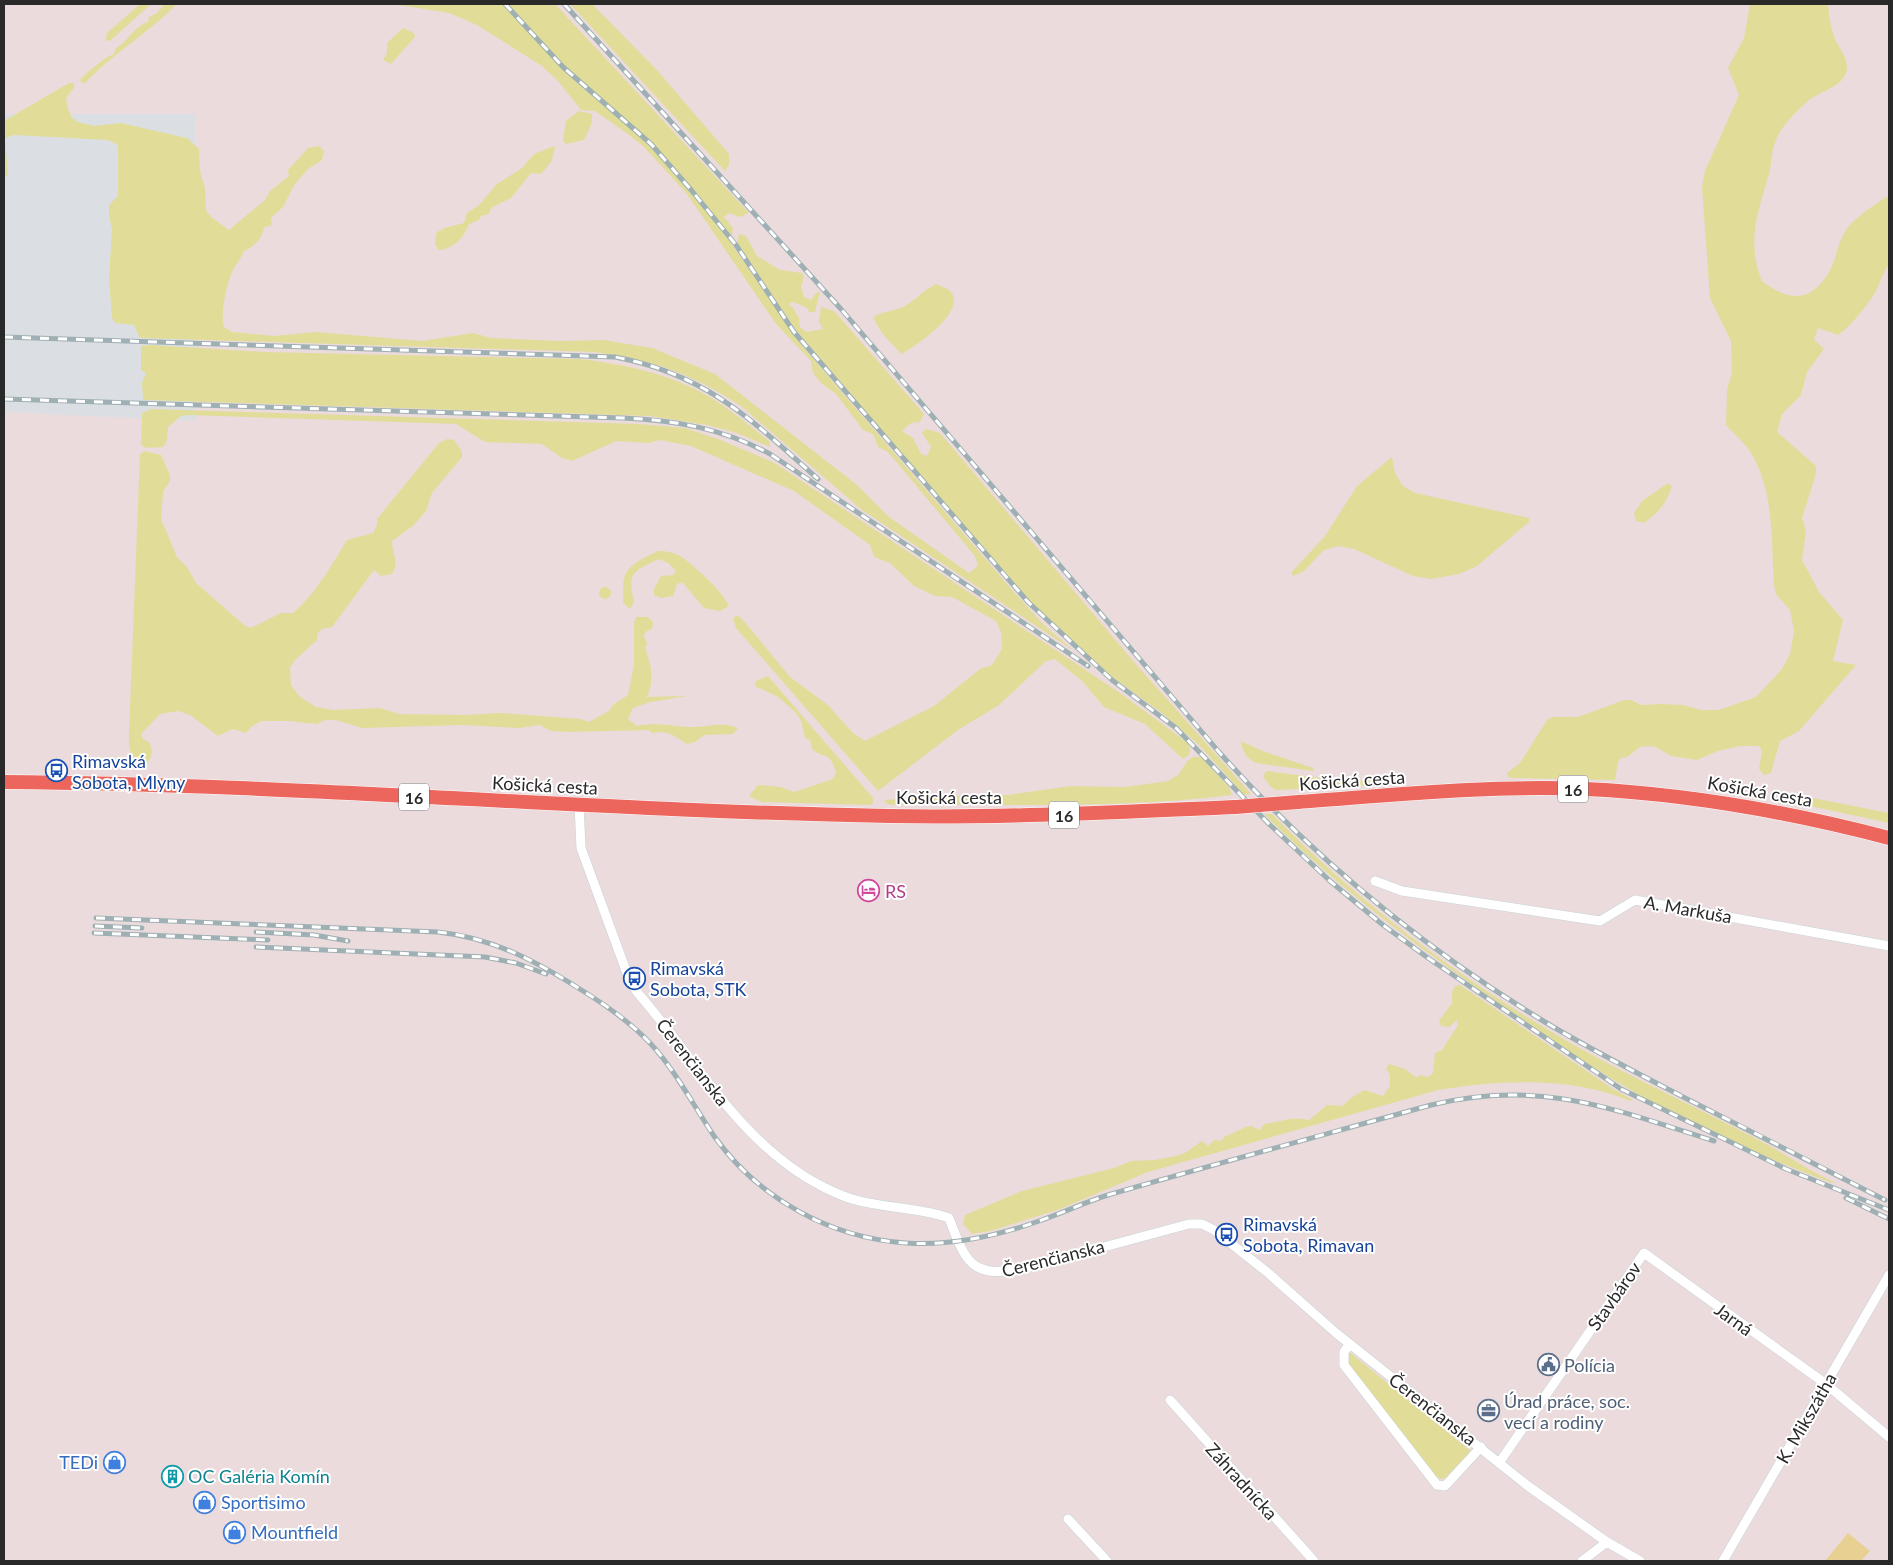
<svg xmlns="http://www.w3.org/2000/svg" width="1893" height="1565" font-family="Lato,sans-serif">
	<style>
		.industrial { fill: #dbdfe3 }
		.green { fill: #e1dd98 }
		.pitch { fill: #e8d093 }
		.lines { fill: none; stroke-linecap: round; stroke-linejoin: round }
		.street-casing { stroke: #c6d5d6; stroke-width: 10 }
		.primary-casing { stroke: #fff; stroke-width: 15 }
		.street { stroke: #fff; stroke-width: 9 }
		.primary { stroke: #ed665d; stroke-width: 14 }
		.rail-casing { stroke: #9eb0b3; stroke-width: 5 }
		.rail { stroke: #fff; stroke-width: 3; stroke-dasharray: 9; stroke-linecap: butt }
		.primary-bridge-casing { stroke: #fff; stroke-width: 15; stroke-linecap: butt }
		.primary-bridge { stroke: #ed665d; stroke-width: 14 }
		.labels { text-anchor: middle; dominant-baseline: central; stroke-width: 4; stroke-linejoin: round; paint-order: stroke }
		.shield { fill: #fff; stroke: #696969; stroke-width: 1 }
		.shield-label { font-size: 16px; font-weight: bold; fill: #292929 }
		.transit-label { font-size: 18px; fill: #164399; stroke: #fff; text-anchor: start }
		.street-label { font-size: 18px; fill: #292929; stroke: #fff }
		.hotel-label { font-size: 18px; fill: #b23c85; stroke: #fff; text-anchor: start }
		.service-label { font-size: 18px; fill: #4e5e75; stroke: #fff; text-anchor: start }
		.shop-label { font-size: 18px; fill: #366cbe; stroke: #fff; text-anchor: start }
		.culture-label { font-size: 18px; fill: #0d838f; stroke: #fff; text-anchor: start }
	</style>
	<rect width="100%" height="100%" fill="#ebdbdd"/>
	<!-- industrial -->
	<path class="industrial" d="M4 114H195L196 421 4 412Z"/>
	<!-- green -->
	<path class="green" d="M140 4H151L110 41 106 40 107 33Z
		M164 4H177C149 33 113 53 85 83H82L80 80C83 75 108 55 114 54L116 48C128 42 134 26 148 22L149 17 157 13Z
		M393 4H555L749 213 739 217 729 213 724 217 733 228 731 243 803 347 1013 591 1044 625 1074 651 862 510 741 406C692 374 652 359 594 352L140 338 134 325 115 323 112 318 109 279 112 229 109 216V205L118 196V145L108 140 14 135 5 138 8 175 4 177V121L69 83H74V88L66 98 68 109 72 118 78 122 94 126 121 123 187 138 199 149 200 171 205 188 206 210 211 217 229 230 265 200 270 191 289 176 288 170 308 148 319 146 324 151 322 160 308 169 294 185 283 207 271 218 272 224 270 226 264 227C263 238 254 247 244 251 241 258 238 262 234 268 227 280 220 315 224 327L232 332 275 336 315 332 422 341 473 333 491 338 559 341 603 340 652 348 715 374 857 485 889 517 969 573 978 566 975 556 888 452 878 447 873 434 863 430 836 394 821 383 813 373 811 361 776 324 687 194 644 147 628 134 595 111 581 110 559 82 542 66 477 25 449 13Z
		M570 4H592L657 70 729 154V165L725 171Z
		M1750 4H1828C1829 16 1831 30 1836 41 1840 49 1848 59 1847 69 1844 88 1818 91 1807 102 1795 113 1782 125 1776 140 1771 150 1772 163 1769 174 1758 212 1746 242 1762 281 1788 301 1810 304 1829 272 1837 258 1838 239 1849 226 1859 215 1876 203 1889 196V265C1881 274 1880 286 1873 296 1864 309 1851 326 1838 335L1818 328 1814 339 1824 349 1807 372 1801 395 1782 414 1777 432 1816 466V474L1802 518 1806 531 1802 560 1819 592 1843 620 1833 661 1856 665 1799 731 1780 741 1771 773 1764 775 1759 769 1762 751 1759 746H1740L1718 751 1697 760 1671 756 1656 747 1648 746 1640 747 1627 757 1621 758 1618 762 1615 780 1509 778 1507 773 1520 763 1547 720 1553 717H1578L1624 700H1631L1641 705 1661 704 1683 705 1701 710H1719L1756 697 1782 669 1790 654 1794 631 1790 610 1776 594 1774 585C1771 541 1775 489 1749 450 1743 441 1733 433 1726 425L1727 389 1732 373 1731 341 1710 298 1702 187 1705 171 1739 95 1728 68 1744 38Z
		M403 28 414 33 415 37 391 64 383 60 387 53V43Z
		M579 111 592 114V123L584 140 566 144 563 141 566 121Z
		M554 146 555 148 551 162 541 174 531 173 511 198 491 208 489 214 481 216 479 220 469 224C464 237 454 249 439 250L435 245 436 233 444 228 464 223 467 213 479 205 497 184 522 168 534 154Z
		M739 234 746 236 757 256 780 270 802 273 804 277 801 287 804 297 811 300 816 293 820 292 815 312H809L807 308 794 302 790 303 789 306H792L799 318 800 327 806 332 823 329 819 322 821 307 834 311 924 414 920 422 911 423 902 431 913 438 921 454 927 456 931 447 922 433 926 429 940 433 1134 662 1251 794 1244 795 1200 746 1163 714 1111 676 1019 591 795 329 737 243Z
		M936 284C940 286 947 288 950 291 969 309 916 347 901 354L882 333 873 318C880 311 894 312 903 307 915 301 923 290 936 284Z
		M152 345 265 352 579 359C623 364 668 373 708 396 730 409 750 426 770 442V447L737 433 707 425 650 416 143 400 142 383 146 373 141 370V346Z
		M151 409 639 424 685 428 718 439 773 462 1120 693 1188 743 1190 749 1189 755 1183 759 1145 724 1104 707 1083 682 1055 659 1046 661 999 705 958 730 878 791 736 628 733 618 737 615 744 621 790 677 828 705 853 733 865 741 934 706 980 669 992 665 1002 649 1001 632 996 621 952 597 935 596 914 586 890 563 874 557 870 545 794 491 691 446 660 440 648 443 616 441 572 461 562 458 542 444 485 442 456 424 189 415 181 416 168 427 167 440 163 447 146 448 141 445 142 413Z
		M447 439 454 440 462 451V457L432 493 426 511 414 525 392 541C392 555 400 561 392 574L381 576 374 570 332 627 322 629 317 634V640L295 660 290 667 291 685 299 696 316 707 334 710 380 708 399 714 466 715 501 713 581 719 589 722 609 711 614 704 628 695 634 665V623L636 617H648L653 622 652 629 645 632 644 636 647 643 645 648C651 664 655 679 647 697L688 696 650 702 633 708 628 719 637 726C655 722 670 726 688 727 704 728 722 721 738 728L733 734 704 735 695 742 687 744C673 735 668 730 652 733L649 730 569 732 551 731 540 725 519 728 463 725 362 728 336 720H325L317 724 288 721H261L251 727 246 733 233 729 218 736 190 715 178 711 160 714 141 734 143 739 149 742C154 752 151 759 145 767 129 761 129 749 129 733L140 454 145 451 161 455 170 475V481L163 492 161 519 177 557 187 567 196 583 244 625 251 628 281 613H293C317 592 331 566 347 540L373 533 377 525V519L439 443Z
		M1392 457 1395 473 1403 486 1415 493 1529 518V522L1477 566 1459 574 1431 579 1413 576 1354 549 1338 546 1324 550 1303 572 1293 576 1291 573 1325 536 1357 486Z
		M1668 483 1672 486C1666 504 1659 512 1644 523L1636 521 1634 513 1642 501Z
		M658 551C665 551 673 552 680 556 692 563 726 595 729 606L720 611 704 608 682 582 677 584 673 596 661 598 654 595V589L661 576 673 575 676 571 668 563 659 559C633 571 627 573 634 602L630 609 623 603C624 595 622 586 624 579 627 564 646 557 658 551Z
		M599 593a6 6 0 1 1 12 0a6 6 0 1 1-12 0Z
		M768 676 873 798V803L870 805 761 802 749 796 758 785 781 787 794 792 833 779 836 772C829 749 824 760 812 749L810 740 805 738 801 721 797 714 778 697 755 686 756 681Z
		M1241 741 1263 751 1313 768 1314 771 1256 763C1247 759 1242 751 1241 741Z
		M1193 757H1201L1229 787 1232 795C1123 809 1005 804 895 805L887 804 884 800 940 796 1008 795 1071 786 1125 787 1168 781 1178 775 1188 760Z
		M1266 771 1320 778 1383 782 1384 785 1276 790 1272 788 1263 777Z
		M1802 796 1889 813V823L1801 804 1799 800Z
		M1264 814H1272C1362 906 1469 986 1581 1049 1637 1080 1696 1107 1753 1137 1781 1151 1807 1170 1836 1183H1832C1766 1159 1700 1129 1639 1095 1593 1069 1550 1038 1506 1008 1420 949 1338 888 1264 814Z
		M1460 985 1613 1089 1633 1100 1630 1101C1572 1076 1499 1080 1438 1090L1148 1172 1060 1209 990 1231 972 1234 963 1224 965 1215 1022 1191 1114 1168 1131 1161 1155 1160 1176 1156 1185 1153 1202 1141 1208 1146 1214 1140 1221 1141 1224 1137 1246 1127 1251 1126 1260 1130 1264 1124C1282 1122 1289 1116 1309 1120L1327 1105 1343 1106 1351 1098 1364 1090 1383 1096 1390 1086V1075L1386 1069 1389 1064 1405 1069 1417 1078 1420 1075 1428 1077 1433 1073 1435 1053 1442 1050 1458 1025 1457 1020 1449 1027 1441 1026 1439 1021 1452 1003V992L1455 986Z
		M1348 1351 1472 1452 1450 1477 1441 1479 1433 1476 1348 1364Z"/>
	<!-- pitch -->
	<path class="pitch" d="M1848 1533 1870 1551 1861 1561H1825Z"/>
	<g class="lines">
		<defs>
			<path id="street" d="M579 805 581 848 628 976 637 992C701 1065 749 1161 846 1197 879 1209 916 1206 949 1218 966 1263 971 1278 1022 1269L1189 1224H1202L1214 1230 1267 1272 1336 1333 1528 1486 1607 1542 1640 1561
				M1375 881 1402 891 1600 921 1635 900 1889 946
				M1350 1344 1344 1352V1365L1437 1485 1445 1486 1481 1447
				M1170 1400 1314 1561
				M1499 1463 1644 1253 1826 1384 1889 1437
				M1068 1519 1107 1561
				M1582 1561 1607 1542
				M1723 1561 1889 1275"/>
			<path id="primary" d="M4 782C299 784 594 811 889 816 1005 818 1120 812 1236 807
				M1298 802C1394 795 1490 785 1586 789 1689 794 1790 812 1889 838"/>
		</defs>
		<!-- street casing -->
		<use href="#street" class="street-casing"/>
		<!-- primary casing -->
		<use href="#primary" class="primary-casing"/>
		<!-- street -->
		<use href="#street" class="street"/>
		<!-- primary -->
		<use href="#primary" class="primary"/>
		<defs>
			<path id="rail" d="M505 4 563 67 651 144 692 191 736 245 794 332 1028 602 1112 680 1176 728 1269 824 1330 881 1383 925 1428 958 1621 1089 1786 1169 1889 1210
				M564 4 841 309 1219 752C1312 856 1421 946 1540 1019 1589 1049 1641 1075 1693 1102 1757 1134 1821 1167 1885 1200
				M4 337 615 357C706 374 752 420 818 479
				M4 399 623 418C676 420 724 429 770 454L1088 666
				M96 918 438 932C493 938 536 961 583 991 607 1006 630 1022 650 1043 676 1071 693 1105 714 1136 758 1198 830 1238 906 1243 951 1246 997 1236 1039 1221 1063 1213 1085 1202 1108 1195 1215 1164 1323 1135 1431 1105 1542 1079 1610 1108 1714 1141
				M95 926 142 928
				M256 932 314 935 348 941
				M94 933 268 940
				M256 947 485 957 516 963 546 974
				M1846 1198 1889 1219"/>
		</defs>
		<!-- rail casing -->
		<use href="#rail" class="rail-casing"/>
		<!-- rail -->
		<use href="#rail" class="rail"/>
		<defs>
			<path id="primary-bridge" d="M1236 807 1298 802"/>
		</defs>
		<!-- primary-bridge casing -->
		<use href="#primary-bridge" class="primary-bridge-casing"/>
		<!-- primary-bridge -->
		<use href="#primary-bridge" class="primary-bridge"/>
	</g>
	<!-- icons -->
	<defs>
		<symbol id="bus-ring" viewBox="-11 -11 22 22"><circle r="9.5" fill="#fff" stroke="#1a4fb4" stroke-width="1.5"/><path d="M-5-6H5V4H4V6H2V4H-2V6H-4V4H-5ZM-3.5-4V0h7V-4ZM-3.5 1.2v1.5H-2V1.2ZM2 1.2v1.5H3.5V1.2Z" fill="#1a4fb4"/></symbol>
		<symbol id="hotel-ring" viewBox="-11 -11 22 22"><circle r="9.5" fill="#fff" stroke="#d1479c" stroke-width="1.5"/><path d="M-6-4.5h1.5V1H6V5H4.5V3h-9V5H-6ZM-4 0a1.8 1.8 0 1 1 3.6 0ZM.5 0V-2.5h3Q6-2.5 6 0Z" fill="#d1479c"/></symbol>
		<symbol id="civic-ring" viewBox="-11 -11 22 22"><circle r="9.5" fill="#fff" stroke="#5c6f8a" stroke-width="1.5"/><path d="M-.6-6.5H3V-4.5H.6V-3L4-1V1h2V6H-6V1h2V-1L-.6-3ZM-1.2 2.5V6h2.4V2.5Z" fill="#5c6f8a"/></symbol>
		<symbol id="office-ring" viewBox="-11 -11 22 22"><circle r="9.5" fill="#fff" stroke="#5c6f8a" stroke-width="1.5"/><path d="M-6-3h4V-5.5h4V-3h4V5H-6ZM-1-4.5V-3h2v-1.5ZM-6 0V1H6V0Z" fill="#5c6f8a"/></symbol>
		<symbol id="shop-ring" viewBox="-11 -11 22 22"><circle r="9.5" fill="#fff" stroke="#3f7fe0" stroke-width="1.5"/><path d="M-5-2.5h2.3a2.7 3.5 0 0 1 5.4 0H5L5.5 6h-11ZM-1.5-2.5h3a1.5 2.3 0 0 0-3 0Z" fill="#3f7fe0"/></symbol>
		<symbol id="building-ring" viewBox="-11 -11 22 22"><circle r="9.5" fill="#fff" stroke="#0f9aa8" stroke-width="1.5"/><path d="M-4-6H4V6H1V3H-1V6H-4ZM-2.5-4.3h1.7v1.8h-1.7ZM.8-4.3h1.7v1.8H.8ZM-2.5-1h1.7V.8h-1.7ZM.8-1h1.7V.8H.8Z" fill="#0f9aa8"/></symbol>
	</defs>
	<g fill-rule="evenodd">
		<use href="#bus-ring" x="44" y="758" width="25" height="25"/>
		<use href="#hotel-ring" x="856" y="878" width="25" height="25"/>
		<use href="#bus-ring" x="622" y="966" width="25" height="25"/>
		<use href="#bus-ring" x="1214" y="1222" width="25" height="25"/>
		<use href="#civic-ring" x="1536" y="1352" width="25" height="25"/>
		<use href="#office-ring" x="1476" y="1398" width="25" height="25"/>
		<use href="#shop-ring" x="102" y="1450" width="25" height="25"/>
		<use href="#building-ring" x="160" y="1464" width="25" height="25"/>
		<use href="#shop-ring" x="192" y="1490" width="25" height="25"/>
		<use href="#shop-ring" x="222" y="1520" width="25" height="25"/>
	</g>
	<g class="labels">
		<!-- shield labels -->
		<g class="shield">
			<rect x="1558" y="775.5" width="30" height="27" rx="4"/>
			<rect x="399" y="783.5" width="30" height="27" rx="4"/>
			<rect x="1049" y="801.5" width="30" height="27" rx="4"/>
		</g>
		<g class="shield-label">
			<text x="1573" y="789">16</text>
			<text x="414" y="797">16</text>
			<text x="1064" y="815">16</text>
		</g>
		<!-- transit labels -->
		<g class="transit-label">
			<text x="72" y="761">Rimavská<tspan x="72" dy="21">Sobota, Mlyny</tspan></text>
			<text x="650" y="968">Rimavská<tspan x="650" dy="21">Sobota, STK</tspan></text>
			<text x="1243" y="1224">Rimavská<tspan x="1243" dy="21">Sobota, Rimavan</tspan></text>
		</g>
		<!-- street labels -->
		<g class="street-label">
			<text transform="translate(1352 780) rotate(-4)">Košická cesta</text>
			<text transform="translate(545 785) rotate(3)">Košická cesta</text>
			<text transform="translate(1760 791) rotate(10)">Košická cesta</text>
			<text x="949" y="797">Košická cesta</text>
			<text transform="translate(1688 909) rotate(10)">A. Markuša</text>
			<text transform="translate(693 1062) rotate(52)">Čerenčianska</text>
			<text transform="translate(1053 1258) rotate(-14)">Čerenčianska</text>
			<text transform="translate(1614 1296) rotate(-55)">Stavbárov</text>
			<text transform="translate(1734 1319) rotate(36)">Jarná</text>
			<text transform="translate(1433 1409) rotate(38)">Čerenčianska</text>
			<text transform="translate(1806 1418) rotate(-60)">K. Mikszátha</text>
			<text transform="translate(1242 1481) rotate(48)">Záhradnícka</text>
		</g>
		<!-- hotel labels -->
		<g class="hotel-label">
			<text x="885" y="891">RS</text>
		</g>
		<!-- service labels -->
		<g class="service-label">
			<text x="1564" y="1365">Polícia</text>
			<text x="1504" y="1401">Úrad práce, soc.<tspan x="1504" dy="21">vecí a rodiny</tspan></text>
		</g>
		<!-- shop labels -->
		<g class="shop-label">
			<text x="98" y="1462" text-anchor="end">TEDi</text>
			<text x="221" y="1502">Sportisimo</text>
			<text x="251" y="1532">Mountfield</text>
		</g>
		<!-- culture labels -->
		<g class="culture-label">
			<text x="188" y="1476">OC Galéria Komín</text>
		</g>
	</g>
	<!-- border -->
	<rect width="1893" height="1565" fill="none" stroke="#292929" stroke-width="10"/>
</svg>
